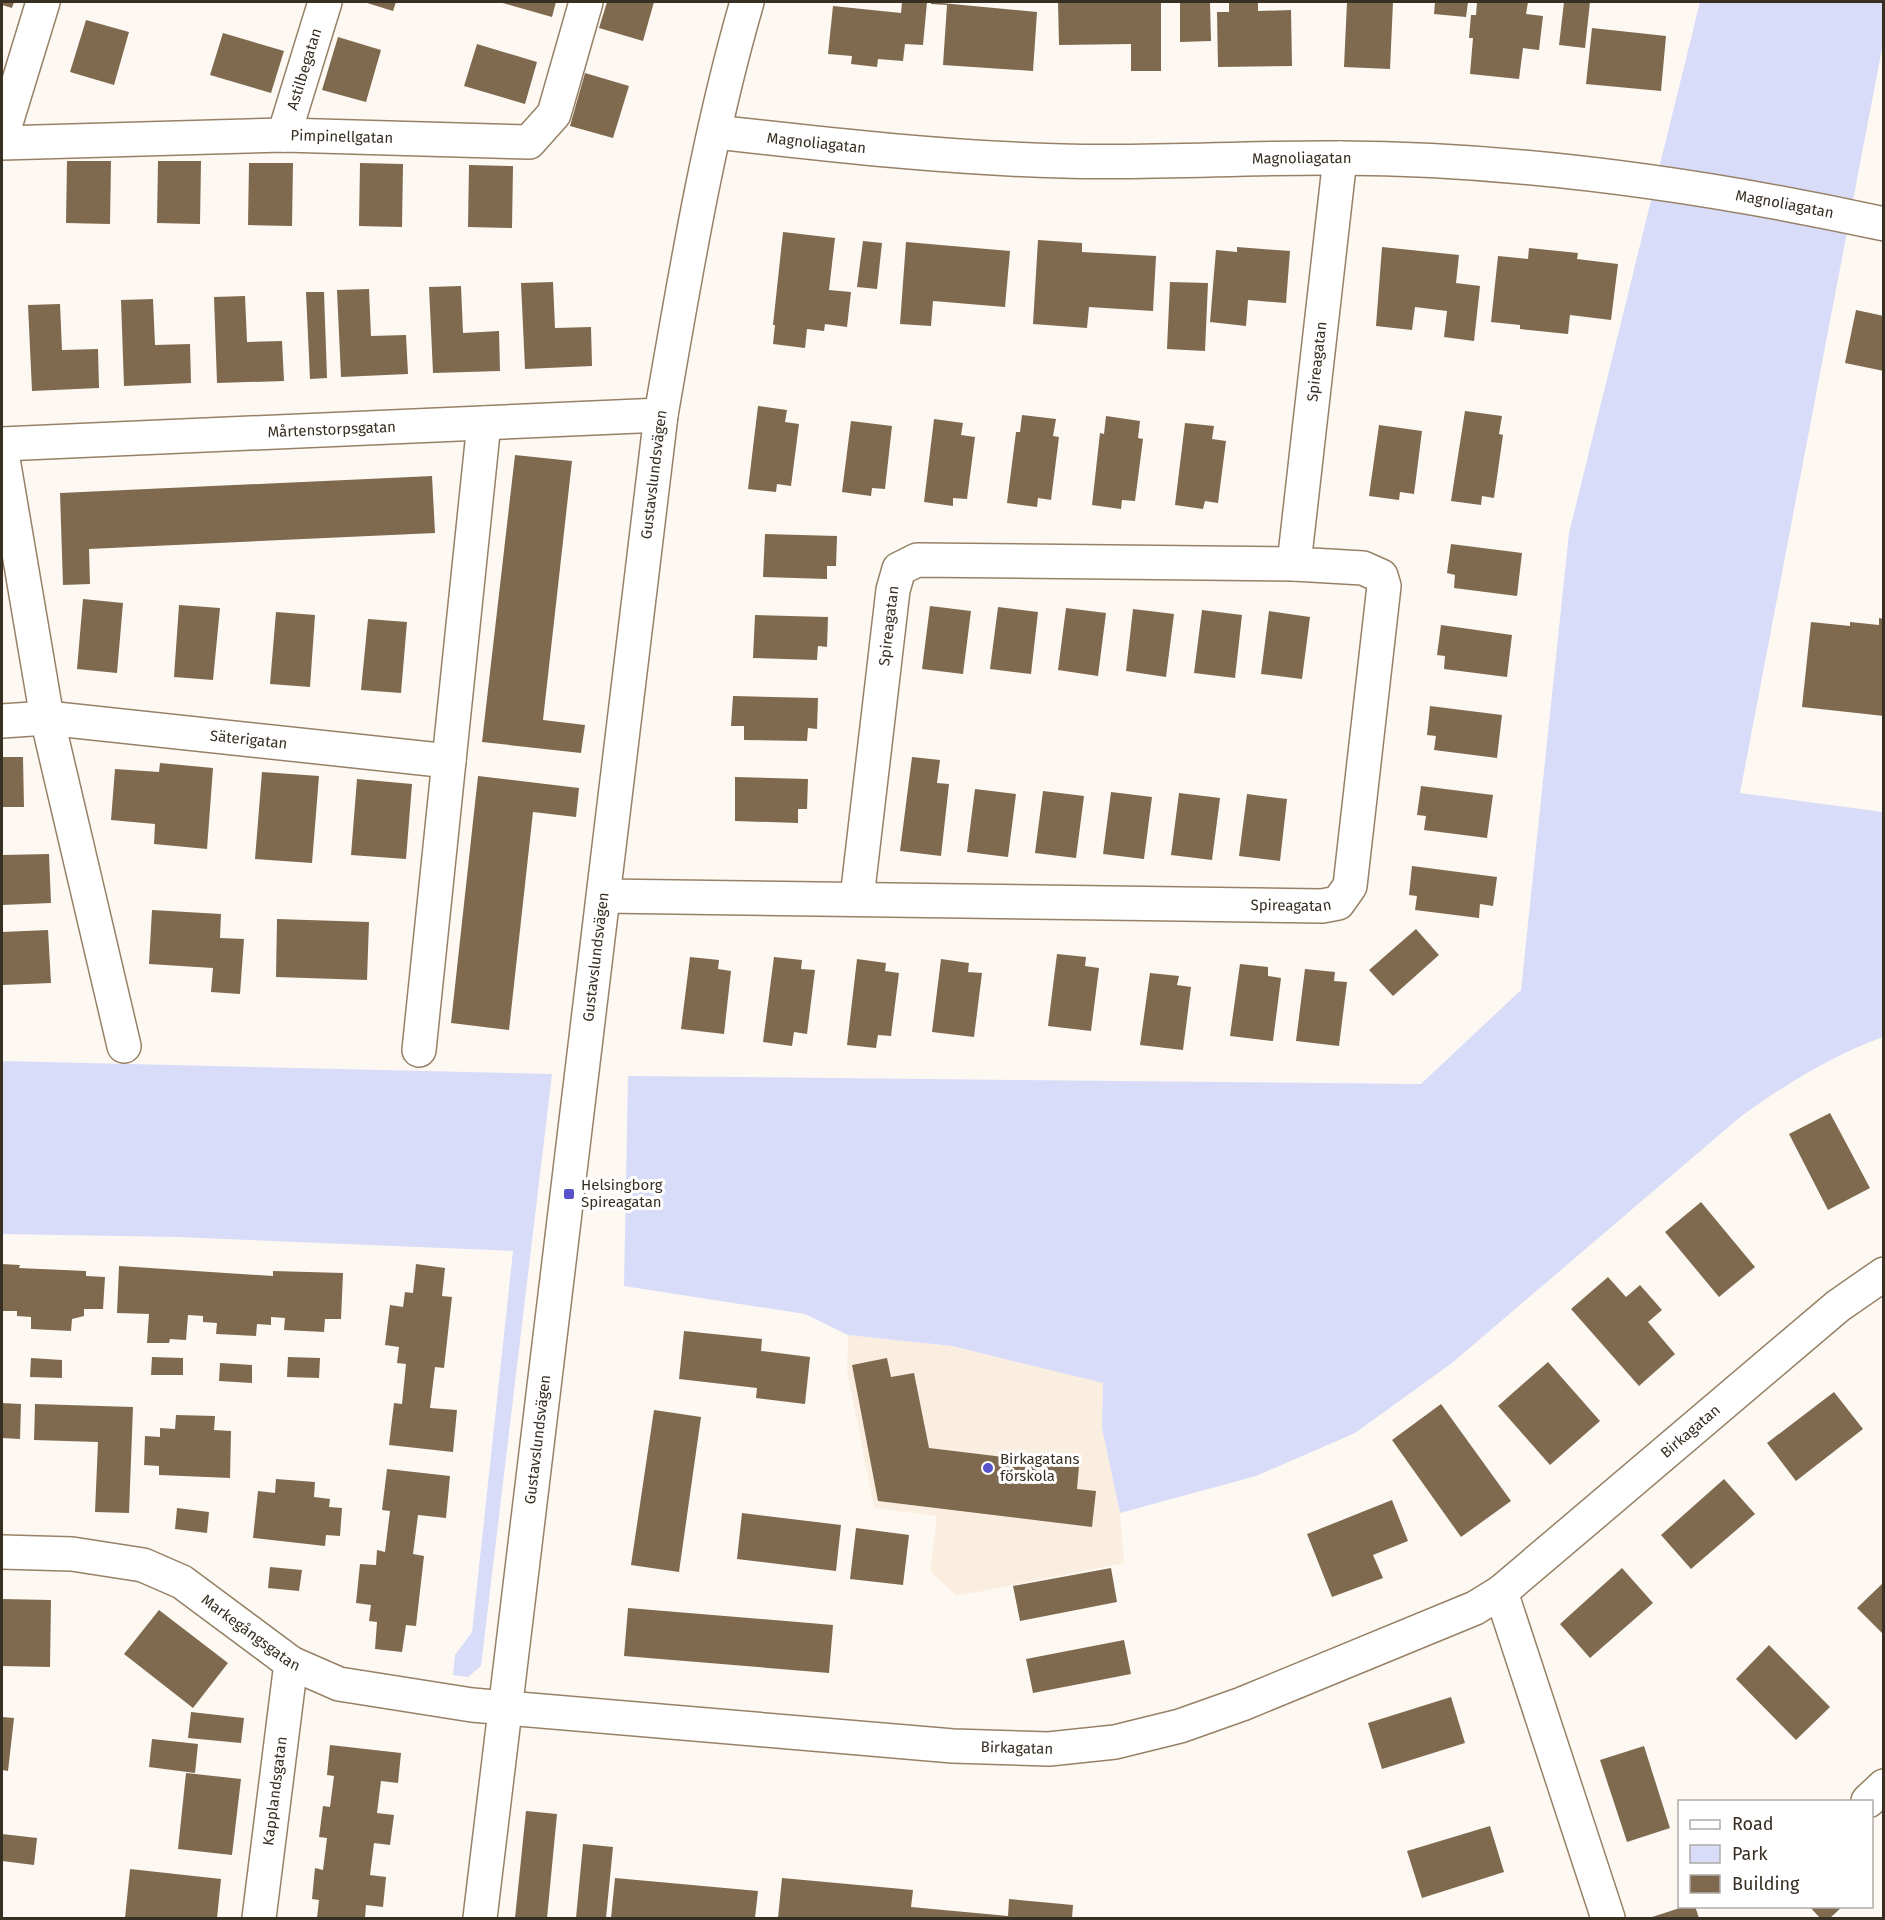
<svg xmlns="http://www.w3.org/2000/svg" width="1885" height="1920" font-family="'Fira Sans',sans-serif">
	<style>
		.built { fill: #faeee0 }
		.green { fill: #d8dcf8 }
		.building { fill: #7f6a50 }
		.lines { fill: none; stroke-linecap: round; stroke-linejoin: round }
		.minor-casing { stroke: #978166; stroke-width: 36 }
		.tertiary-casing { stroke: #978166; stroke-width: 36 }
		.minor { stroke: #fff; stroke-width: 33 }
		.tertiary { stroke: #fff; stroke-width: 33 }
		.poi-dot { fill: #5853cb; stroke: #fff; stroke-width: 2 }
		.labels { text-anchor: middle; dominant-baseline: central; stroke-width: 6; stroke-linejoin: round; paint-order: stroke }
		.street-label { font-size: 15px; fill: #382f23; stroke: #fff }
		.poi-label { font-size: 15px; fill: #382f23; stroke: #fff; text-anchor: start }
	</style>
	<rect width="100%" height="100%" fill="#fdf8f2"/>
	<!-- built -->
	<path class="built" d="M848 1335 952 1346 1103 1383 1102 1428 1120 1513 1124 1563 957 1596 930 1571 937 1516 874 1508 847 1370Z"/>
	<!-- green -->
	<path class="green" d="M1700 2H1883V43L1740 793 1883 812V1037C1831 1056 1784 1085 1739 1118L1452 1363 1355 1433 1256 1476 1120 1513 1102 1428 1103 1383 952 1346 848 1335 805 1314 624 1286 628 1076 1421 1084 1521 990 1569 533Z
		M2 1061 552 1074 481 1666 468 1677 453 1675 455 1655 472 1632 513 1251 178 1237 2 1234Z"/>
	<!-- building -->
	<path class="building" d="M2 2H14L12 8 2 5Z
		M364 2H396L393 11Z
		M499 2H556L552 17Z
		M607 2H654L643 41 599 28Z
		M902 2H927L923 45 905 44 903 61 878 59 877 67 851 64 852 56 828 54 833 6 901 13Z
		M931 2 1037 12 1033 71 943 65 947 5 931 4Z
		M1058 2H1161V71H1131V44L1059 45Z
		M1180 2H1210L1211 41 1180 42Z
		M1347 2H1393L1390 69 1344 67Z
		M1435 2H1468L1466 17 1434 14Z
		M1477 2H1528L1526 14 1543 16 1539 50 1523 48 1519 79 1470 74 1473 38H1469L1471 15H1476Z
		M1564 2H1590L1585 48 1559 45Z
		M1229 3H1258V11L1291 10 1292 66 1218 67 1217 12H1229Z
		M86 20 129 32 114 85 70 72Z
		M1592 28 1666 36 1661 91 1586 84Z
		M223 33 284 51 271 93 210 75Z
		M338 37 381 50 366 102 322 90Z
		M477 44 537 62 525 104 464 86Z
		M585 73 629 86 613 138 570 126Z
		M67 161H111L110 224 66 223Z
		M158 161H201L200 224 157 223Z
		M249 163H293L292 226 248 225Z
		M360 163 403 164 402 227 359 226Z
		M469 165 513 166 512 228 468 227Z
		M783 232 835 238 829 290 851 292 847 327 825 324 824 331 807 329 805 348 773 344 775 325H773Z
		M1038 240 1082 243V252L1156 256 1153 311 1089 307 1087 328 1033 324Z
		M863 241 882 243 877 289 857 287Z
		M906 242 1010 251 1005 307 933 301 931 326 900 324Z
		M1237 247 1290 251 1286 303 1248 300 1246 326 1210 322 1216 250 1237 252Z
		M1382 247 1459 255 1456 283 1480 286 1474 341 1444 337 1447 311 1415 307 1412 330 1376 326Z
		M1529 248 1578 253 1577 259 1618 264 1611 320 1570 315 1568 334 1520 329V325L1491 322 1498 256 1528 259Z
		M553 282 555 328 591 327 592 366 525 369 521 283Z
		M1170 282 1208 283 1205 351 1167 349Z
		M461 286 463 333 499 331 500 371 433 373 429 287Z
		M369 289 371 336 406 335 408 374 341 377 337 290Z
		M306 292H324L327 378 310 379Z
		M245 296 247 342 282 341 284 381 217 383 214 297Z
		M153 299 155 345 190 344 191 383 124 386 121 300Z
		M60 304 62 350 98 349 99 388 32 391 28 305Z
		M1856 310 1884 316V371L1845 363Z
		M758 406 787 410 785 422 799 424 791 486 777 484 776 492 748 489Z
		M1465 411 1502 416 1499 434 1503 435 1494 498 1482 496 1481 505 1451 501Z
		M1022 415 1056 419 1053 436 1059 437 1051 500 1038 498 1037 507 1007 503 1016 432H1020Z
		M1106 416 1140 421 1138 438 1143 439 1135 501 1122 500 1121 509 1092 505 1100 433 1104 434Z
		M934 419 963 423 961 435 975 437 967 499 953 498V506L924 502Z
		M851 421 892 426 885 489 872 488 871 496 842 492Z
		M1185 423 1214 426 1212 439 1226 441 1218 503 1205 501 1203 509 1175 505Z
		M1379 425 1422 431 1414 494 1400 492 1399 500 1369 496Z
		M515 455 572 461 543 720 585 725 581 753 482 742Z
		M432 476 435 533 89 549 90 584 63 585 60 493Z
		M765 534 837 536 836 566H827V579L763 577Z
		M1451 544 1522 553 1517 596 1454 588 1455 575 1447 573Z
		M83 599 123 603 117 673 77 669Z
		M179 605 220 608 213 680 174 677Z
		M930 606 971 611 963 674 922 669Z
		M998 607 1038 612 1031 674 990 669Z
		M1066 608 1106 613 1098 676 1058 670Z
		M1133 609 1174 614 1166 677 1126 671Z
		M1202 610 1242 615 1235 678 1194 673Z
		M1269 611 1310 617 1302 679 1261 674Z
		M276 612 315 615 310 687 270 684Z
		M755 615 828 617 827 647 818 646 817 660 753 658Z
		M1879 618 1884 619V716L1802 707 1811 622 1850 626V622L1879 625Z
		M368 619 407 622 401 693 361 690Z
		M1441 625 1512 635 1507 677 1444 669 1445 656 1437 655Z
		M733 696 818 698 817 729 808 728 807 741 744 740V726H731Z
		M1430 706 1502 715 1497 758 1434 750 1436 736 1427 735Z
		M2 757H23L24 807H2Z
		M912 757 940 760 937 783 949 784 941 856 900 851Z
		M160 763 213 768 207 849 154 844 155 824 111 820 115 769 159 772Z
		M262 772 319 776 312 863 255 859Z
		M478 776 579 788 576 817 533 812 509 1030 451 1023Z
		M735 777 808 779 807 809H798V823L735 821Z
		M357 779 412 784 406 859 351 855Z
		M1421 786 1493 795 1487 838 1424 830 1426 816 1417 815Z
		M975 789 1016 794 1008 857 967 852Z
		M1043 791 1084 796 1076 858 1035 853Z
		M1111 792 1152 797 1144 859 1103 854Z
		M1179 793 1220 798 1212 860 1171 855Z
		M1247 794 1287 799 1280 861 1239 856Z
		M49 854 51 903 2 905V855Z
		M1412 866 1497 877 1493 906 1480 904 1479 918 1415 910 1417 896 1409 895Z
		M152 910 221 914 220 938 244 939 240 994 211 992 213 968 149 964Z
		M277 919 369 922 367 980 276 977Z
		M1416 929 1439 955 1393 996 1369 970Z
		M48 930 51 983 2 985V932Z
		M1057 954 1086 957 1085 966 1099 968 1091 1031 1048 1026Z
		M690 957 719 960 718 969 731 971 724 1034 681 1029Z
		M774 957 802 960 801 969 815 970 807 1034 794 1032 792 1046 763 1042Z
		M857 959 886 963 885 971 899 973 891 1036 878 1035 876 1048 847 1045Z
		M941 959 969 963 968 972 982 973 974 1037 932 1032Z
		M1240 964 1268 967V976L1281 978 1273 1041 1230 1036Z
		M1305 969 1335 972 1334 981 1347 982 1339 1046 1296 1041Z
		M1150 973 1179 976 1177 985 1191 987 1183 1050 1140 1045Z
		M1830 1113 1870 1188 1828 1210 1789 1134Z
		M1701 1202 1755 1267 1719 1297 1665 1232Z
		M2 1264 20 1265 19 1268 86 1271V1276L105 1277 103 1309H84V1316L72 1319 71 1331 31 1329V1317L17 1316V1311H2Z
		M416 1264 445 1268 442 1296 452 1297 444 1368 435 1367 430 1408 457 1410 453 1452 389 1445 394 1403 402 1404 406 1364 397 1363 399 1347 385 1345 390 1305 403 1307 405 1292 413 1293Z
		M119 1266 273 1276V1271L343 1273 341 1319H325L324 1332 284 1330 285 1318 271 1317V1325L257 1324 256 1336 216 1334 217 1323 203 1322V1316L188 1315 186 1340 170 1339 169 1343H147L149 1314 117 1313Z
		M1608 1277 1626 1297 1640 1285 1662 1310 1648 1322 1675 1354 1639 1386 1571 1309Z
		M684 1331 762 1339 761 1351 810 1357 805 1404 756 1398 757 1388 679 1379Z
		M152 1357 183 1358V1375H151Z
		M288 1357 320 1358 319 1378 287 1377Z
		M31 1358 62 1360V1378L30 1377Z
		M887 1358 891 1377 914 1373 929 1448 1079 1466 1077 1489 1096 1491 1092 1527 878 1501 852 1365Z
		M1548 1362 1600 1421 1550 1465 1498 1406Z
		M220 1363 252 1365V1383L219 1381Z
		M1834 1392 1863 1429 1796 1481 1767 1443Z
		M2 1403 21 1404 20 1439 2 1438Z
		M35 1404 133 1407 129 1513 95 1512 98 1442 34 1440Z
		M1441 1404 1511 1501 1461 1537 1392 1440Z
		M654 1410 701 1417 679 1572 631 1565Z
		M176 1415 215 1416 214 1430 231 1431 230 1478 159 1475V1466L144 1465 145 1436 160 1437V1428L175 1429Z
		M387 1469 450 1476 446 1518 418 1515 413 1554 424 1556 416 1626 406 1625 402 1652 375 1649 377 1622 369 1621 371 1605 356 1603 360 1564 376 1565 377 1550 385 1552 390 1511 382 1510Z
		M276 1479 315 1482 314 1497 330 1499 329 1507 342 1508 340 1536 326 1535 325 1546 253 1538 258 1491 275 1493Z
		M1724 1479 1755 1514 1691 1569 1661 1535Z
		M1392 1500 1408 1541 1373 1555 1383 1578 1332 1597 1307 1534Z
		M177 1508 209 1512 207 1533 175 1529Z
		M742 1513 841 1525 836 1571 737 1559Z
		M856 1528 909 1535 903 1585 850 1579Z
		M270 1567 302 1570 299 1591 268 1588Z
		M1111 1568 1117 1602 1020 1621 1013 1586Z
		M1622 1568 1653 1603 1590 1658 1560 1624Z
		M1884 1582V1635L1857 1608Z
		M2 1599 51 1600 50 1667 2 1666Z
		M628 1608 833 1625 829 1673 624 1656Z
		M159 1610 228 1663 193 1708 124 1654Z
		M1124 1640 1131 1674 1033 1693 1026 1659Z
		M1769 1645 1830 1707 1796 1740 1736 1679Z
		M1451 1697 1465 1743 1382 1769 1368 1723Z
		M191 1712 244 1718 241 1743 188 1738Z
		M2 1717 14 1718 8 1771 2 1770Z
		M152 1739 198 1744 195 1773 149 1767Z
		M330 1745 401 1753 398 1783 381 1781 377 1813 394 1815 390 1845 374 1843 370 1875 386 1877 383 1907 366 1905 365 1918H317L319 1900 312 1899 315 1868 323 1870 327 1838 319 1837 323 1806 330 1807 334 1776 327 1775Z
		M1644 1746 1670 1828 1627 1842 1600 1760Z
		M186 1773 241 1779 232 1855 178 1849Z
		M526 1811 557 1814 547 1918H515Z
		M1490 1826 1504 1872 1422 1898 1407 1851Z
		M2 1834 37 1838 34 1865 2 1861Z
		M583 1844 613 1847 606 1918H576Z
		M130 1869 221 1879 217 1918H125Z
		M615 1878 758 1891 755 1918H611Z
		M782 1878 913 1890 911 1907 1008 1916 1009 1899 1073 1905 1072 1918H778Z
		M1686 1906H1695L1699 1918H1649Z
		M1809 1906H1843L1830 1918H1820Z"/>
	<g class="lines">
		<defs>
			<g id="minor">
				<path id="s1" d="M715 132C831 145 946 158 1062 161 1155 164 1247 157 1340 158 1523 159 1705 185 1884 224"/>
				<path id="s2" d="M284 135 325 2"/>
				<path d="M2 136 43 2"/>
				<path id="s3" d="M2 143 284 135 529 142 554 114 586 2"/>
				<path id="s4" d="M2 444 661 415"/>
				<path d="M2 453 47 718 124 1046"/>
				<path id="s5" d="M2 721 47 718 449 761"/>
				<path id="s6" d="M604 896 1322 906 1338 903 1350 886 1384 586 1381 576 1363 568 1294 564 1340 158"/>
				<path id="s7" d="M857 898 893 590 899 569 917 560 1294 564"/>
				<path d="M419 1050 484 423"/>
				<path id="s8" d="M2 1552 72 1554 143 1565 182 1582 291 1663 339 1684 472 1705 953 1746 1049 1749 1115 1742 1180 1726 1242 1704 1475 1608 1501 1592 1838 1306 1884 1274"/>
				<path d="M1501 1592 1608 1918"/>
				<path d="M1868 1801 1884 1786"/>
				<path id="s9" d="M259 1918 291 1663"/>
			</g>
			<g id="tertiary">
				<path id="s10" d="M480 1918 661 415C685 277 708 136 747 2"/>
			</g>
		</defs>
		<!-- minor casing -->
		<use href="#minor" class="minor-casing"/>
		<!-- tertiary casing -->
		<use href="#tertiary" class="tertiary-casing"/>
		<!-- minor -->
		<use href="#minor" class="minor"/>
		<!-- tertiary -->
		<use href="#tertiary" class="tertiary"/>
	</g>
	<!-- markers -->
	<g class="poi-dot">
		<rect x="563" y="1188" width="12" height="12" rx="3"/>
		<circle cx="988" cy="1468" r="6"/>
	</g>
	<g class="labels">
		<!-- street labels -->
		<g class="street-label">
			<text stroke="none"><textPath href="#s2" startOffset="69">Astilbegatan</textPath></text>
			<text stroke="none"><textPath href="#s3" startOffset="340">Pimpinellgatan</textPath></text>
			<text stroke="none"><textPath href="#s1" startOffset="102">Magnoliagatan</textPath></text>
			<text stroke="none"><textPath href="#s1" startOffset="588">Magnoliagatan</textPath></text>
			<text stroke="none"><textPath href="#s1" startOffset="1074">Magnoliagatan</textPath></text>
			<text stroke="none"><textPath href="#s6" startOffset="1360">Spireagatan</textPath></text>
			<text stroke="none"><textPath href="#s4" startOffset="330">Mårtenstorpsgatan</textPath></text>
			<text stroke="none"><textPath href="#s10" startOffset="1454">Gustavslundsvägen</textPath></text>
			<text stroke="none"><textPath href="#s7" startOffset="274">Spireagatan</textPath></text>
			<text stroke="none"><textPath href="#s5" startOffset="248">Säterigatan</textPath></text>
			<text stroke="none"><textPath href="#s6" startOffset="687">Spireagatan</textPath></text>
			<text stroke="none"><textPath href="#s10" startOffset="968">Gustavslundsvägen</textPath></text>
			<text stroke="none"><textPath href="#s8" startOffset="1816">Birkagatan</textPath></text>
			<text stroke="none"><textPath href="#s10" startOffset="482">Gustavslundsvägen</textPath></text>
			<text stroke="none"><textPath href="#s8" startOffset="270">Markegångsgatan</textPath></text>
			<text stroke="none"><textPath href="#s8" startOffset="1054">Birkagatan</textPath></text>
			<text stroke="none"><textPath href="#s9" startOffset="128">Kapplandsgatan</textPath></text>
		</g>
		<!-- poi labels -->
		<g class="poi-label">
			<text x="581" y="1185">Helsingborg<tspan x="581" dy="17">Spireagatan</tspan></text>
			<text x="1000" y="1459">Birkagatans<tspan x="1000" dy="17">förskola</tspan></text>
		</g>
	</g>
	<!-- border -->
	<rect width="1885" height="1920" fill="none" stroke="#382f23" stroke-width="6"/>
	<!-- legend -->
	<rect x="1678" y="1800" width="195" height="108" fill="#ffffff" stroke="#afaca7" stroke-width="1.5"/>
	<rect x="1690" y="1820" width="30" height="9" fill="#ffffff" stroke="#afaca7" stroke-width="1.5"/>
	<text x="1732" y="1830" font-size="18" fill="#382f23">Road</text>
	<rect x="1690" y="1845" width="30" height="18" fill="#d8dcf8" stroke="#afaca7" stroke-width="1.5"/>
	<text x="1732" y="1860" font-size="18" fill="#382f23">Park</text>
	<rect x="1690" y="1875" width="30" height="18" fill="#7f6a50" stroke="#afaca7" stroke-width="1.5"/>
	<text x="1732" y="1890" font-size="18" fill="#382f23">Building</text>
</svg>
